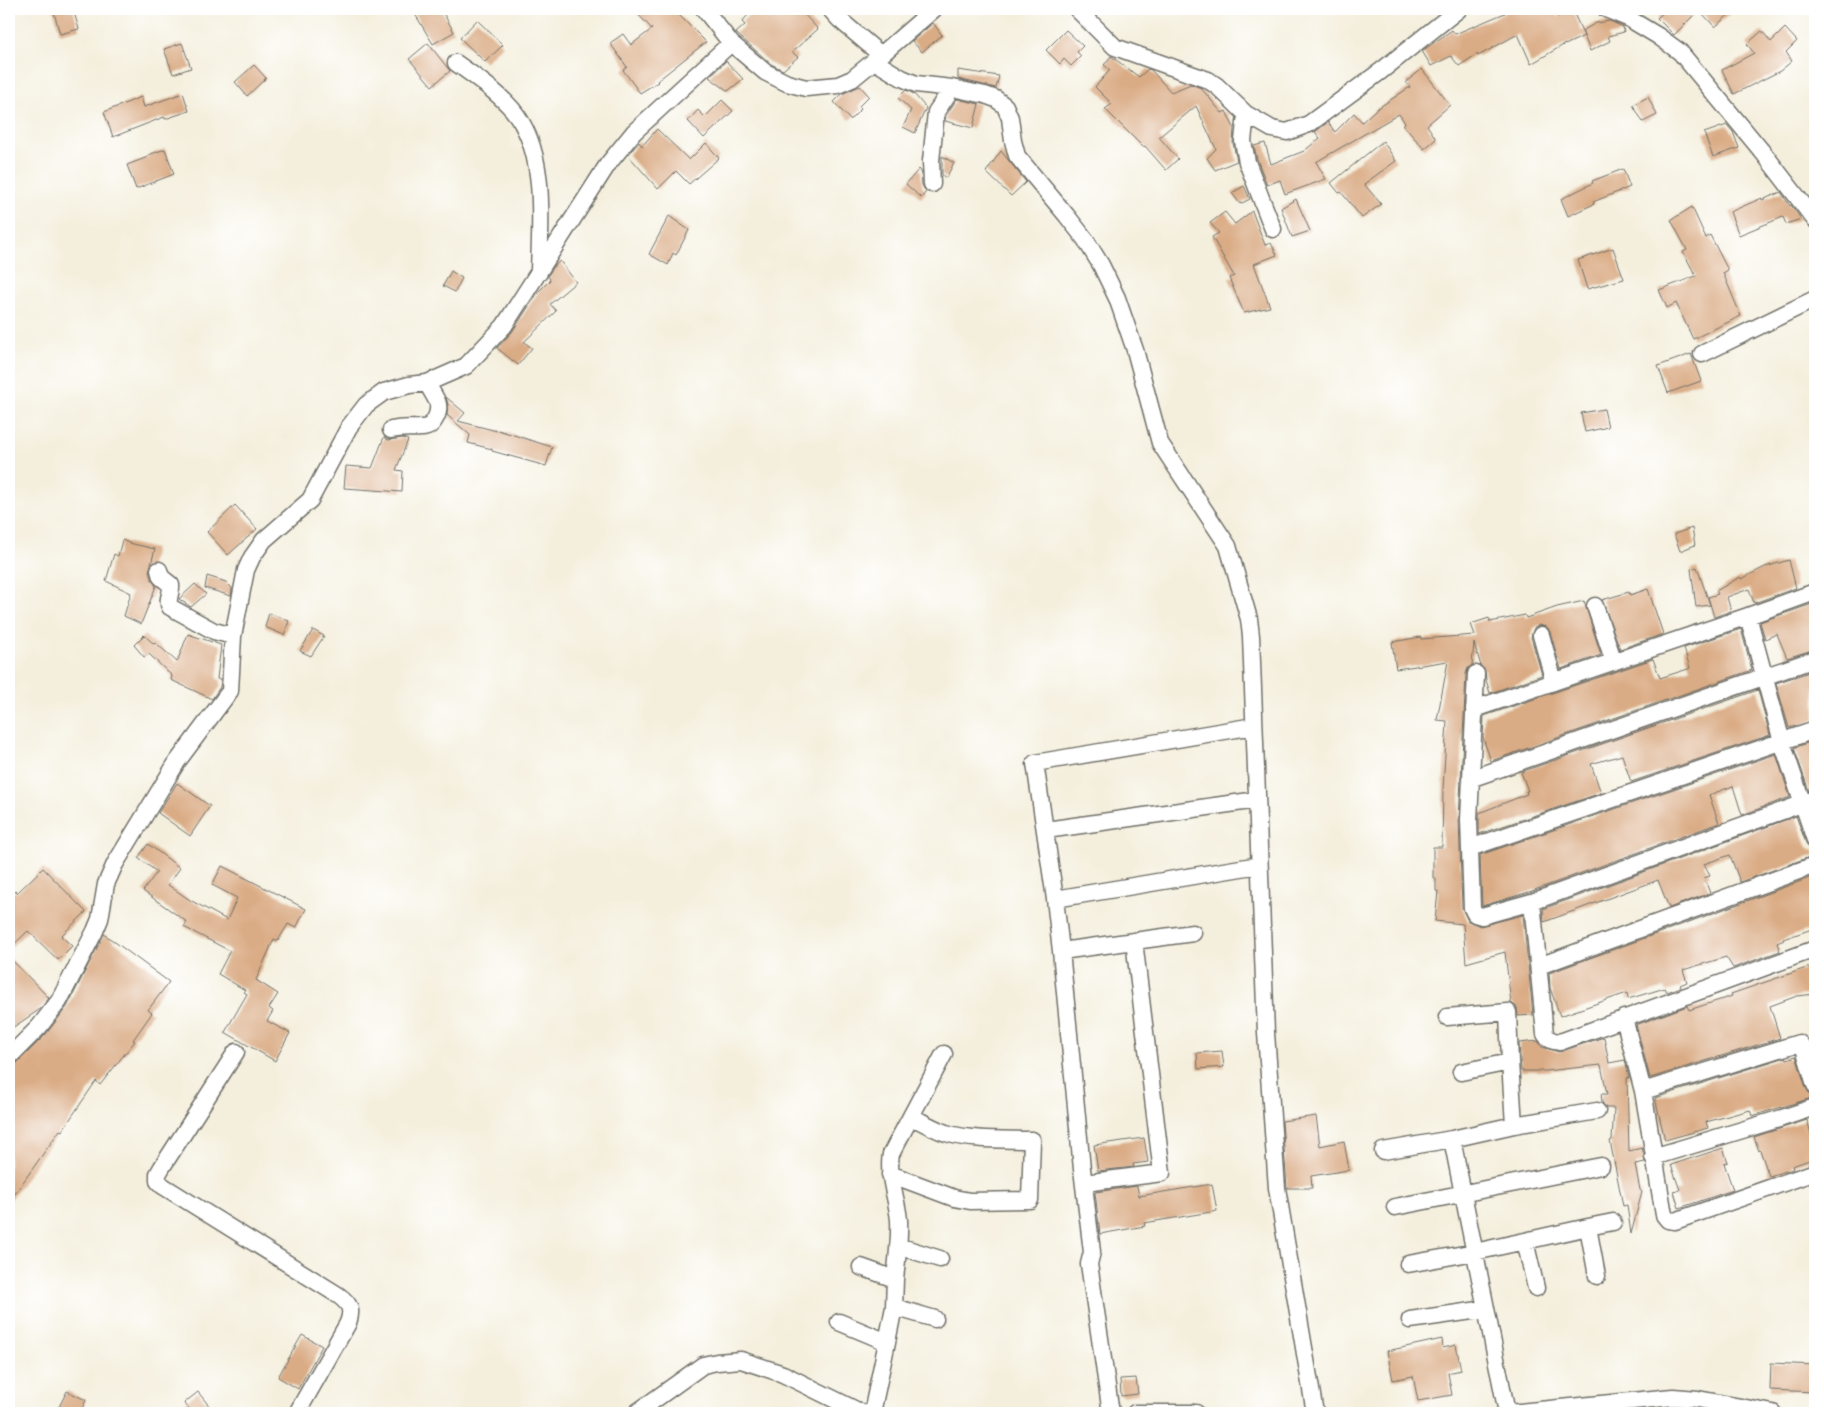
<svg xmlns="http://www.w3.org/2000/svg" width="1824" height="1422" font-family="Vollkorn,serif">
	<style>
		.building { fill: #daac85 }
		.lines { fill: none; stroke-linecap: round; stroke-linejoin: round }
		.minor-casing { stroke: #717069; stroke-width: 19 }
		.minor { stroke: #fff; stroke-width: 16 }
	</style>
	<rect width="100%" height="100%" fill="#fff"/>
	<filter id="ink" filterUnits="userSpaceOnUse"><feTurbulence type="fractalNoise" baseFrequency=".02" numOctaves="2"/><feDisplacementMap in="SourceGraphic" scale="10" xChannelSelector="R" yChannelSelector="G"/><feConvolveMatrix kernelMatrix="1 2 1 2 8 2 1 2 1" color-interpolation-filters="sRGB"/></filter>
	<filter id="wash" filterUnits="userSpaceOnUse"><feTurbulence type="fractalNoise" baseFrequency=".0096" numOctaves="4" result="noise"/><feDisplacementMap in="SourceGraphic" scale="20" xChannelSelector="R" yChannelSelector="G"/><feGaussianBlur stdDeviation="1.12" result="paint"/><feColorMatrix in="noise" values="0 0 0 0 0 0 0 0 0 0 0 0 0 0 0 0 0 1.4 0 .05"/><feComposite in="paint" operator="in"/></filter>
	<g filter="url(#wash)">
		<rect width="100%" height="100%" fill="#f4efdd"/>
		<g id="blocks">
			<!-- building -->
			<path class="building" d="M53 9H73L79 29 60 34Z
				M424 9H441L454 32 433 44 415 14Z
				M633 9H673L706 42 657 81 658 82 640 93 623 70 627 67 610 43 623 34 631 45 652 29Z
				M753 9H799L818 29 792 52 798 57 783 70 771 64 736 33 745 25 742 22Z
				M1501 9H1553L1557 17 1572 9 1584 36 1565 45V44L1531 64 1518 34 1478 56 1477 54 1459 66 1451 56 1431 66 1422 51 1452 30 1455 34 1505 13Z
				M1667 9H1735L1715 27 1699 10 1674 35 1657 18Z
				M477 20 503 45 485 62 460 38Z
				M1610 21 1623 27 1624 32 1608 36 1610 41 1590 51 1582 31 1596 23Z
				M933 23 942 35 922 52 912 41Z
				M1785 28 1797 41 1786 52 1792 61 1780 71 1734 94 1722 70 1754 53 1747 44 1762 31 1771 42Z
				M1066 30 1083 46 1077 52 1081 56 1071 66 1064 59 1060 64 1046 50Z
				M182 43 191 68 173 74 164 49Z
				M428 43 450 71 432 86 409 59Z
				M1111 56 1139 77 1148 69 1151 70 1171 92 1191 84 1201 88 1222 113 1226 111 1234 128 1233 143 1237 161 1215 170 1207 158 1216 149 1196 106 1159 137 1178 159 1166 170 1145 146 1143 147 1105 109 1112 104 1095 87 1110 70 1104 65Z
				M726 61 743 79 728 91 709 77Z
				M254 65 266 78 247 96 235 82Z
				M1422 69 1450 105 1427 125 1436 139 1424 149 1403 125 1405 123 1399 114 1316 162 1326 179 1285 194 1280 180 1267 185 1257 159 1254 146 1265 143 1271 164 1304 151 1320 138 1315 132 1328 122 1335 132 1354 113 1362 122 1375 110 1410 87 1406 82Z
				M958 70 999 76 996 88 958 79Z
				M860 86 869 96 859 106 861 109 850 120 834 102 842 94Z
				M906 90 914 94 926 108 915 133 903 127 911 110 898 98Z
				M183 93 189 111 165 119 164 117 113 137 104 112 141 97 144 107Z
				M1648 97 1657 115 1643 122 1633 105Z
				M957 99 979 104 973 128 945 121 946 115Z
				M722 100 733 111 704 138 688 121 698 110 705 117Z
				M1727 125 1733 132 1739 148 1713 157 1704 133Z
				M657 129 689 160 706 143 719 158 689 184 676 171 658 189 628 155 639 142 642 146Z
				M1383 141 1396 161 1364 184 1381 204 1362 218 1341 192 1339 193 1331 183Z
				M165 149 174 174 136 189 127 165 148 157V155Z
				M1001 151 1026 182 1011 196 986 172Z
				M942 156 954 163 946 178 942 175Z
				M919 169 921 171 922 185 926 192 921 198 906 184Z
				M1623 169 1630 187 1593 202 1594 204 1568 216 1561 199 1593 183 1592 181Z
				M1244 186 1250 199 1240 204 1232 193Z
				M1781 192 1790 206 1791 205 1801 219 1786 224 1783 217 1739 235 1730 212 1762 198V200Z
				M1296 199 1310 231 1292 237 1281 208Z
				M1692 207 1706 238 1710 235 1728 270 1723 273 1741 316 1693 339 1676 303 1667 308 1659 290 1696 276 1683 252 1687 250 1671 220Z
				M1252 211 1265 245 1271 243 1277 255 1254 264 1270 307 1244 313 1229 278 1234 276 1212 237 1219 233 1210 223 1225 212 1235 224Z
				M669 216 689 230 676 255 673 253 668 265 649 254Z
				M1613 248 1624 279 1587 289 1578 260Z
				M560 261 576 282 550 304 556 311 524 342 532 348 518 365 497 348 512 332 539 291 550 280 548 275 555 265Z
				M451 271 462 278 455 292 443 286Z
				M1691 354 1701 381 1668 393 1658 366Z
				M446 397 465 413 458 421 497 431 498 430 552 447 546 466 492 451V449L468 443 470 435 447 415 448 405Z
				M1604 409 1608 427 1585 432 1581 413Z
				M384 437 388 440 403 438 408 440 396 470 403 471 402 492 344 488 346 466 372 468Z
				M235 505 257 529 228 555 207 532Z
				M1692 528 1695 545 1680 551 1674 534Z
				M122 540 129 543 155 549 149 572 152 580 156 586 141 624 124 616 131 593 106 581 114 554 118 556Z
				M1789 560 1796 588 1754 603 1749 589 1727 597 1731 611 1714 617 1708 597 1718 594 1716 591 1740 577 1741 579 1765 567Z
				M1697 567 1710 605 1696 607 1691 569Z
				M207 576 226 582 232 588 231 596 205 588Z
				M195 584 206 594 191 607 179 599Z
				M1648 589 1663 634 1620 649 1602 600 1629 592 1630 595Z
				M1584 601 1601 655 1561 669 1550 632 1548 628 1539 625 1534 628 1531 637 1542 675 1490 693 1486 680 1485 670 1481 666 1474 643 1472 665 1468 668 1466 674 1459 820 1462 908 1468 921 1480 926 1523 915 1533 1015 1518 1016 1517 1007 1511 1003 1505 952 1466 963 1463 924 1435 921 1438 891H1436V878H1433V847H1442L1443 789 1447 721 1437 720 1448 661 1396 669 1392 642 1421 637V639L1475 635 1471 624 1489 618 1490 622 1525 615 1526 618 1557 607Z
				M1815 603V649L1787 658 1777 634 1765 639 1760 622Z
				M269 613 289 621 284 635 265 627Z
				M1741 629 1752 670 1491 761 1483 738 1484 716 1653 659 1660 678 1688 669 1690 668 1684 648Z
				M313 630 324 636 311 656 300 651Z
				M188 634 221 645 217 679 221 680 220 687 212 699 171 680 172 676 149 654 144 657 134 645 144 635 154 644 156 643 177 662Z
				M1815 670V720L1789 728 1776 683Z
				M1758 690 1770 735 1631 782 1622 755 1591 764 1601 793 1479 834V813L1527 794 1526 791H1528L1521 772Z
				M1815 740V789L1809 791 1794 748Z
				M1776 754 1790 797 1742 815 1733 786 1709 795 1719 823 1529 892 1482 906 1480 855Z
				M177 783 210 806 190 836 158 813Z
				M1796 816 1806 843 1809 848 1815 850V855L1740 882 1730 855 1704 864 1710 876 1704 878 1710 893 1669 908 1658 880 1544 922 1543 909Z
				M148 844 180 868 168 885 190 900 227 920 237 898 212 885 222 866 306 909 296 928 288 924 278 941 274 939 256 980 278 994 269 1008 273 1011 267 1021 290 1033 275 1061 225 1032 247 994 244 992 245 990 218 974 230 951 184 927 187 922 143 891 157 872 138 858Z
				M43 868 86 912 61 936 72 946 58 960 28 931 9 949V897L15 891 17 893Z
				M1815 876V928L1783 939 1784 940 1777 943 1780 951 1733 968 1726 957 1683 970 1687 982 1680 985 1681 987 1667 992 1665 988 1628 999 1627 993 1560 1016 1550 988 1549 973Z
				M104 934 169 982 148 1010 152 1013 133 1040 135 1041 100 1085 96 1081 62 1131 60 1130 9 1202V1068L16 1064 46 1034 67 1007Z
				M9 957 49 998 39 1010 9 1030Z
				M1815 965V994L1797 996 1770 1006 1780 1038 1650 1078 1636 1025 1687 1006 1689 1010 1732 996 1731 994Z
				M1604 1037 1609 1063 1625 1060 1629 1078H1627L1629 1151 1642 1148 1644 1154 1645 1162 1635 1164 1640 1190 1642 1192 1631 1234 1627 1205 1623 1206 1610 1141 1612 1140 1614 1108H1606L1602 1102 1601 1094H1607L1601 1065 1546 1071H1521L1519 1043 1538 1041 1542 1047 1559 1052Z
				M1222 1051 1224 1067 1198 1069 1197 1053Z
				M1796 1056 1806 1088 1809 1093 1815 1095V1097L1752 1116 1750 1110 1706 1122 1708 1128 1665 1140 1655 1098 1786 1057 1787 1059Z
				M1316 1116 1320 1146 1344 1141 1349 1170 1311 1176 1312 1188H1287L1282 1121Z
				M1807 1120 1815 1147V1158L1792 1166 1793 1169 1769 1176 1760 1150 1759 1151 1754 1137Z
				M1144 1138 1148 1162 1133 1164 1134 1167 1098 1171 1094 1145Z
				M1723 1148 1728 1162 1724 1163 1733 1190 1679 1208 1674 1192 1680 1190 1671 1165Z
				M1212 1184 1217 1211 1144 1223 1145 1226 1100 1234 1095 1192 1137 1186 1139 1196Z
				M302 1335 322 1346 298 1389 278 1377Z
				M1442 1339 1443 1348 1456 1345 1461 1370 1448 1373 1452 1395 1418 1401 1413 1376 1393 1380 1387 1351Z
				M1771 1363 1815 1365V1392L1770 1390Z
				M1136 1378 1138 1394 1121 1396 1120 1379Z
				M67 1391 86 1400 80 1413H56Z
				M198 1392 210 1407 203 1413H193L184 1403Z"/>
		</g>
	</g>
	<g filter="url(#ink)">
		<use href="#blocks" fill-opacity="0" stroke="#717069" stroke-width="1"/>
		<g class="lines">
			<defs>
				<path id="minor" d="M704 9 731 43
					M830 9 840 20 881 55
					M1077 9 1115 47 1208 80 1217 86 1246 114 1272 129 1287 132 1309 124 1381 71 1459 9
					M1606 9 1628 18 1658 36 1680 52 1765 155 1815 220
					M874 61 902 78 916 84 952 88 985 95 996 99 1005 106 1010 118 1013 141 1017 156 1067 216 1085 239 1101 265 1117 298 1135 350 1160 443 1228 546 1249 619 1251 636 1266 1033 1277 1188 1315 1413
					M456 63C476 77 496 91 512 109 548 151 540 222 539 273
					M1246 114 1243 141 1247 162 1273 229
					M932 184 931 161 936 112 952 88
					M1702 354 1815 299
					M391 430C404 427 409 429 422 428 434 428 441 411 437 401 434 395 430 389 427 383
					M159 570 161 577 171 585C172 593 166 600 170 607L214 631 233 636
					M1595 606 1614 662
					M1748 616 1815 592
					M1541 635 1554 682
					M1476 674 1469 820 1472 908 1475 914 1482 916 1532 902 1815 799
					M1474 709 1748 616 1782 742 1815 840
					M1254 726 1035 763 1055 899 1259 865
					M1470 779 1815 659
					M1046 830 1257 800
					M1470 848 1815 730
					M1055 899 1061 951 1193 933
					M1532 902 1545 1034C1549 1040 1552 1041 1560 1042L1815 949
					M1061 951 1082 1169 1092 1252 1089 1264 1111 1413
					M1539 966 1815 865
					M1447 1017 1508 1012 1510 1062
					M1624 1018 1643 1091 1664 1215 1668 1220 1675 1221 1815 1172
					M236 1052 162 1167 158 1174V1181L163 1186 338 1295C350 1304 353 1309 348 1323L297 1413
					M9 1057 39 1027 59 1001 95 931 100 919 106 884 115 864 177 762 230 691 233 636 246 570 252 557 264 540 310 500 349 427 366 405 384 392 409 385 427 383 466 366 504 326 608 164 634 132 731 43 765 72 787 83 806 88 838 85 852 79 874 61 934 9
					M1461 1072 1510 1062 1514 1125
					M1643 1091 1799 1043 1804 1048 1815 1085
					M1452 1139 1514 1125 1597 1111
					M1383 1151 1452 1139 1507 1413
					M1653 1157 1782 1118 1815 1107
					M890 1174 954 1198 970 1201 1030 1200 1032 1140C1004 1139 973 1141 946 1133 934 1129 922 1122 911 1116
					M1084 1183 1162 1173 1134 941
					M1395 1207 1601 1166
					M1588 1227 1613 1222
					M1525 1241 1536 1288
					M898 1246 940 1259
					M1408 1264 1475 1252 1588 1227 1597 1276
					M861 1267 895 1279 894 1307 887 1342
					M895 1279C897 1260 900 1240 899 1220 897 1198 887 1176 891 1154L944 1054
					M894 1307 935 1319
					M1410 1320 1486 1309
					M839 1322 887 1342 872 1413
					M636 1413 703 1365 717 1362 741 1360 783 1374 862 1413
					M1135 1413H1196
					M1509 1413 1673 1397 1698 1399 1773 1413"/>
			</defs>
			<!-- minor casing -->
			<use href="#minor" class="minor-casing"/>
			<!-- minor -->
			<use href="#minor" class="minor"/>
		</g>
	</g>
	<!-- margin -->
	<rect width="1824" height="1422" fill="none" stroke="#fff" stroke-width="30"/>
</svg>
